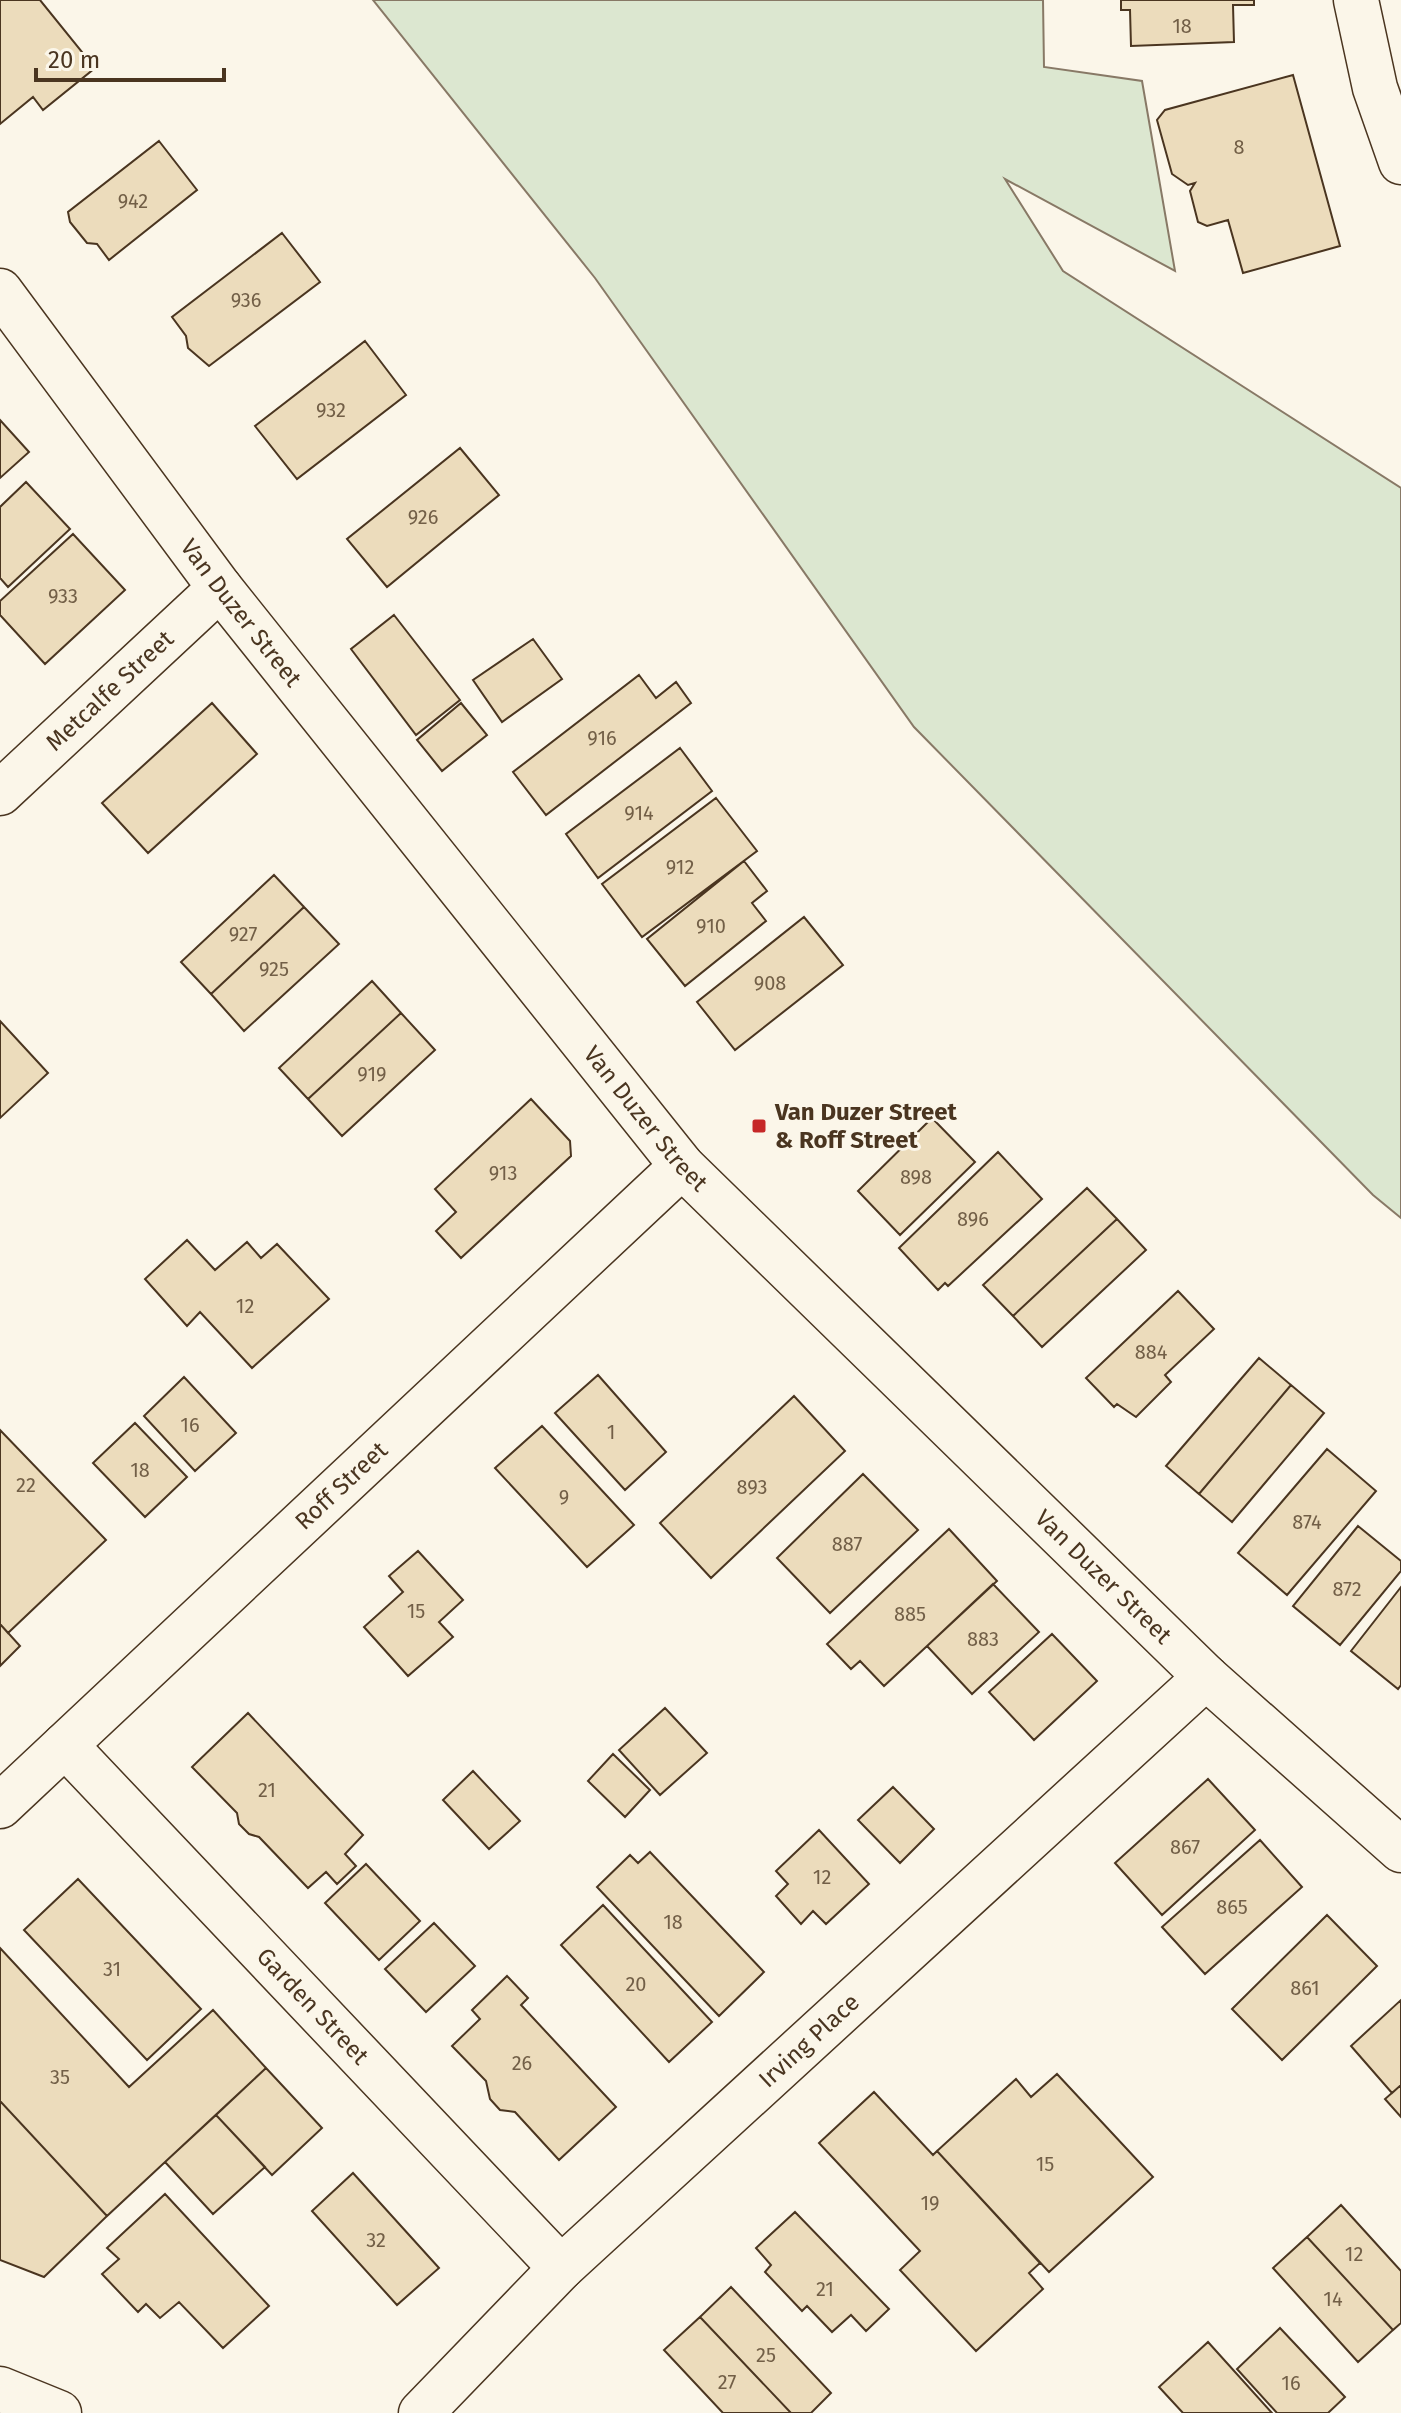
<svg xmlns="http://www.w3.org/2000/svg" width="1401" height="2413" font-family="'Fira Sans',sans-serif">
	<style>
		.green { fill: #dce7d0; stroke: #887966; stroke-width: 2 }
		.building { fill: #ecdcbc; stroke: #4a3520; stroke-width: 2 }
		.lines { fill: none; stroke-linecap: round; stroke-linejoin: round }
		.street-casing { stroke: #4a3520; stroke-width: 47 }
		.secondary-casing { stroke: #4a3520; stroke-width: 47 }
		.street { stroke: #fbf6e9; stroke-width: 44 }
		.secondary { stroke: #fbf6e9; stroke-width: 44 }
		.poi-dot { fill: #c62828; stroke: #fbf6e9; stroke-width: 3 }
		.labels { text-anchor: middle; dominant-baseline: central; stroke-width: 6; stroke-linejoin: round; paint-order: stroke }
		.number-label { font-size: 20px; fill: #725f47 }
		.street-label { font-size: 24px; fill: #4a3520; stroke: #fbf6e9 }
		.poi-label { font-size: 24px; font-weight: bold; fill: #4a3520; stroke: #fbf6e9; text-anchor: start }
	</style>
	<rect width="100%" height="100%" fill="#fbf6e9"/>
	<!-- green -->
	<path class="green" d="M373 0H1043L1044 67 1142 81 1175 271 1005 179 1063 271 1401 488V1218L1373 1195 914 727 595 278Z"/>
	<!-- building -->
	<path class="building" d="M0 0H40L95 68 43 110 33 97 0 124Z
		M1121 0H1254V5H1233L1234 42 1131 46 1130 10H1121Z
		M1293 75 1340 246 1243 273 1228 220 1207 226 1198 222 1190 191 1195 183 1188 185 1172 174 1157 120 1165 110Z
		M159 141 197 190 109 260 97 244 87 243 70 222 68 212Z
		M282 233 320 282 209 366 188 348 186 336 172 317Z
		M365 341 406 395 297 479 255 426Z
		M0 420 29 452 0 478Z
		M460 448 499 495 387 587 347 539Z
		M26 482 70 529 8 587 0 578V507Z
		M73 534 125 590 45 664 0 615V601Z
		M394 615 460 700 416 735 351 649Z
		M533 639 562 679 502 722 473 680Z
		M639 675 656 698 676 682 691 703 546 815 513 772Z
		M212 703 257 754 148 853 102 803Z
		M461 703 487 735 442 771 417 740Z
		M680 748 712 791 598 878 566 834Z
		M716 798 757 851 642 937 602 884Z
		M744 861 767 891 752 903 766 921 685 986 647 939Z
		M274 875 304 907 211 994 181 962Z
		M304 907 339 944 244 1031 211 994Z
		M804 917 843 965 735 1050 697 1002Z
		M372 981 401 1013 308 1099 279 1068Z
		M401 1013 435 1050 342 1136 308 1099Z
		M0 1021 48 1073 0 1118Z
		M531 1099 570 1141 571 1156 461 1258 436 1231 456 1212 435 1189Z
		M932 1118 975 1162 900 1235 858 1191Z
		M998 1152 1042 1199 948 1286 945 1283 938 1290 899 1248Z
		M1087 1188 1117 1219 1013 1316 983 1285Z
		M1117 1219 1146 1250 1042 1347 1013 1316Z
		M187 1240 215 1270 247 1242 261 1258 277 1244 329 1299 252 1368 200 1312 187 1326 145 1279Z
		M1178 1291 1214 1329 1165 1375 1171 1382 1136 1417 1117 1404 1114 1407 1086 1378Z
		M1259 1358 1291 1385 1199 1494 1166 1466Z
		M598 1375 666 1452 625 1490 555 1413Z
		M184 1377 236 1433 195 1471 144 1416Z
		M1291 1385 1324 1413 1232 1522 1199 1494Z
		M794 1396 845 1451 711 1578 660 1523Z
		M135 1423 187 1477 145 1517 93 1463Z
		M542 1426 634 1525 587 1567 495 1468Z
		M0 1430 106 1540 8 1633 0 1624Z
		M1327 1449 1376 1491 1287 1595 1238 1553Z
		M863 1474 918 1530 830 1613 777 1558Z
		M1358 1526 1401 1561V1571L1340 1645 1293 1606Z
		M949 1529 997 1581 884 1686 860 1661 851 1669 827 1644Z
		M418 1551 463 1600 439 1622 453 1637 408 1676 364 1627 403 1592 389 1576Z
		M993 1584 1039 1632 972 1694 927 1646Z
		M1401 1587V1685L1398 1689 1351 1651Z
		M0 1624 20 1646 0 1666Z
		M1052 1634 1097 1681 1034 1740 989 1692Z
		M665 1708 707 1753 660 1795 619 1750Z
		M248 1713 363 1835 345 1854 356 1866 337 1884 326 1872 308 1888 259 1837 249 1834 239 1824 237 1813 192 1767Z
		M613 1754 650 1790 625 1817 588 1781Z
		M473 1771 520 1821 489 1849 443 1800Z
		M1208 1779 1255 1830 1162 1915 1115 1863Z
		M893 1787 934 1829 900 1863 858 1820Z
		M819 1830 869 1884 826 1924 813 1911 801 1924 776 1896 788 1884 776 1871Z
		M1260 1840 1302 1887 1205 1974 1162 1927Z
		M650 1852 764 1972 719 2016 597 1887 630 1855 638 1863Z
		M366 1864 420 1921 379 1960 325 1903Z
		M78 1879 201 2009 147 2060 24 1930Z
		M603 1905 712 2022 669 2062 561 1945Z
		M1327 1915 1377 1966 1282 2060 1232 2009Z
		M434 1923 475 1966 426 2012 385 1969Z
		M0 1948 129 2087 213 2010 266 2068 107 2216 0 2101Z
		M507 1976 528 1998 521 2005 616 2107 559 2160 515 2112 500 2110 490 2099 486 2081 452 2046 480 2019 472 2010Z
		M1401 2000V2085L1392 2093 1351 2046Z
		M266 2068 322 2128 272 2175 216 2115Z
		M1057 2074 1153 2177 1049 2272 937 2151 1016 2079 1031 2097Z
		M1401 2085V2117L1385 2099Z
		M874 2092 933 2155 937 2151 1040 2263 1029 2273 1043 2289 976 2351 900 2270 920 2251 819 2143Z
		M0 2101 107 2216 44 2277 0 2260Z
		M216 2115 265 2167 213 2214 165 2162Z
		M353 2173 439 2268 397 2305 312 2211Z
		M165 2194 269 2306 223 2348 179 2302 160 2318 146 2304 138 2312 102 2274 119 2259 107 2248Z
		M1341 2205 1401 2271V2323L1393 2330 1307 2237Z
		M795 2212 889 2309 866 2331 851 2315 832 2332 807 2306 802 2311 765 2272 771 2265 756 2248Z
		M1307 2237 1393 2330 1358 2362 1273 2268Z
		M731 2287 831 2393 811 2413H791L700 2317Z
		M700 2317 791 2413H723L664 2350Z
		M1280 2328 1345 2397 1328 2413H1277L1237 2369Z
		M1208 2342 1272 2413H1183L1159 2387Z"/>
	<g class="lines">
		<defs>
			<g id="street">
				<path d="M1356 0 1375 88 1401 162"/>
				<path id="s1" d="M0 793 220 588"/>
				<path id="s2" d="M65 1745 561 2268"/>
				<path id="s3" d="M0 1806 682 1166"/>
				<path id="s4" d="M421 2413 561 2268 1206 1677"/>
			</g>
			<g id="secondary">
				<path id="s5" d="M0 291 220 588 682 1166 1206 1677 1401 1850"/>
				<path d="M0 2389 59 2413"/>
			</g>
		</defs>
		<!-- street casing -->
		<use href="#street" class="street-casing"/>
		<!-- secondary casing -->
		<use href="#secondary" class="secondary-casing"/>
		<!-- street -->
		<use href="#street" class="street"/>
		<!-- secondary -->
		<use href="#secondary" class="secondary"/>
	</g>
	<!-- markers -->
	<rect class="poi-dot" x="751" y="1118" width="16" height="16" rx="4"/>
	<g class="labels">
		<!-- number labels -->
		<g class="number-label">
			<text x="1182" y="26">18</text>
			<text x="1239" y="147">8</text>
			<text x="133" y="201">942</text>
			<text x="246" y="300">936</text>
			<text x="331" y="410">932</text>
			<text x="423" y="517">926</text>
			<text x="63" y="596">933</text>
			<text x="602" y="738">916</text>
			<text x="639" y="813">914</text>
			<text x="680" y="867">912</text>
			<text x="711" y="926">910</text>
			<text x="243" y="934">927</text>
			<text x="274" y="969">925</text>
			<text x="770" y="983">908</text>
			<text x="372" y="1074">919</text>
			<text x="503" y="1173">913</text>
			<text x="916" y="1177">898</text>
			<text x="973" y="1219">896</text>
			<text x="245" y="1306">12</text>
			<text x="1151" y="1352">884</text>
			<text x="190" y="1425">16</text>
			<text x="611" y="1432">1</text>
			<text x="140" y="1470">18</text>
			<text x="26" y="1485">22</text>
			<text x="752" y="1487">893</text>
			<text x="564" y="1497">9</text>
			<text x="1307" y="1522">874</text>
			<text x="847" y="1544">887</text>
			<text x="1347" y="1589">872</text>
			<text x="416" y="1611">15</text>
			<text x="910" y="1614">885</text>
			<text x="983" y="1639">883</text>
			<text x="267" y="1790">21</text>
			<text x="1185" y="1847">867</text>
			<text x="822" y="1877">12</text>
			<text x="1232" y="1907">865</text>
			<text x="673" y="1922">18</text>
			<text x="112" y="1969">31</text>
			<text x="636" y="1984">20</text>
			<text x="1305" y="1988">861</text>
			<text x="522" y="2063">26</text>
			<text x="60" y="2077">35</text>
			<text x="1045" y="2164">15</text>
			<text x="930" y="2203">19</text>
			<text x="376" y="2240">32</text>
			<text x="1354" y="2254">12</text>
			<text x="825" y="2289">21</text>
			<text x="1333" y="2299">14</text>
			<text x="766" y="2355">25</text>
			<text x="727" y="2382">27</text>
			<text x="1291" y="2383">16</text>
		</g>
		<!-- street labels -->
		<g class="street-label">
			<text stroke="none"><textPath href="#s5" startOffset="402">Van Duzer Street</textPath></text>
			<text stroke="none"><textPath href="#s1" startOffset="150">Metcalfe Street</textPath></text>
			<text stroke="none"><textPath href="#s5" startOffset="1050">Van Duzer Street</textPath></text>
			<text stroke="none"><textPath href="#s3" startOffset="468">Roff Street</textPath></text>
			<text stroke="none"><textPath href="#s5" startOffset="1698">Van Duzer Street</textPath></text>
			<text stroke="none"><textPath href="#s2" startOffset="360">Garden Street</textPath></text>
			<text stroke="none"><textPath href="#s4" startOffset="538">Irving Place</textPath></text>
		</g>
		<!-- poi labels -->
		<g class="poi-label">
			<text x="775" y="1112">Van Duzer Street<tspan x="775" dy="28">&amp; Roff Street</tspan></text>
		</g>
	</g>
	<!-- scale -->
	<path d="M36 68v12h188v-12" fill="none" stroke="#4a3520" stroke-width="4"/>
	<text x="48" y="68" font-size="24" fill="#4a3520" stroke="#fbf6e9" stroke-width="6" paint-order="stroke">20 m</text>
</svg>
